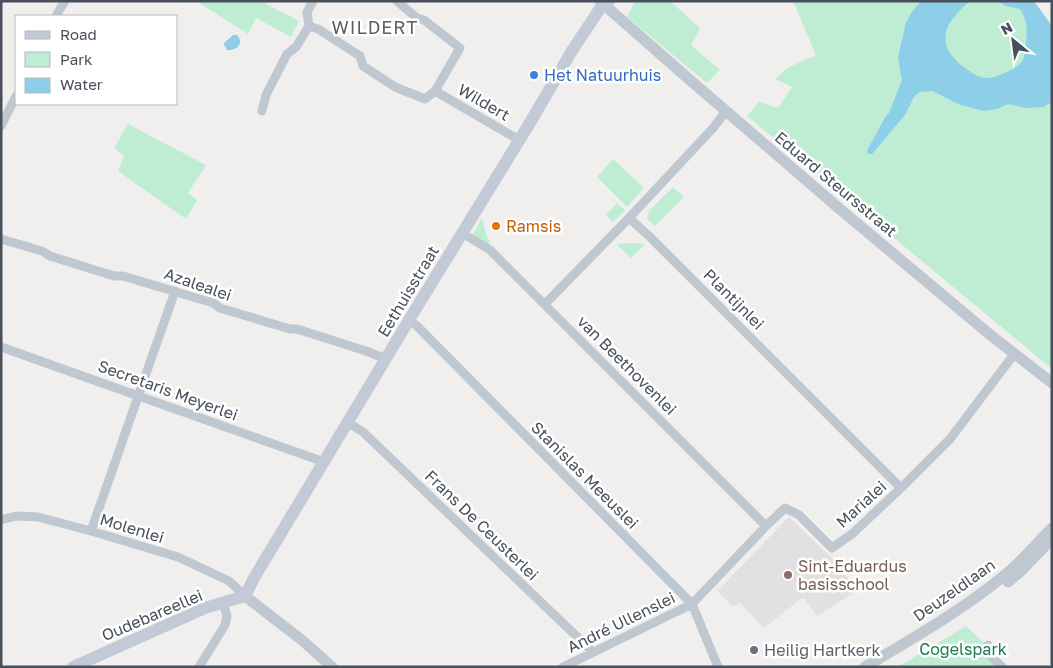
<svg xmlns="http://www.w3.org/2000/svg" width="1053" height="668" font-family="'Golos Text',sans-serif">
	<style>
		.education { fill: #e2e0e0 }
		.green { fill: #beedd4 }
		.water { fill: #8dcee9 }
		.lines { fill: none; stroke-linecap: round; stroke-linejoin: round }
		.minor { stroke: #bfc8d0; stroke-width: 9 }
		.tertiary { stroke: #bfc8d0; stroke-width: 11 }
		.secondary { stroke: #c2cad7; stroke-width: 12 }
		.shop-dot { fill: #3f7fe0; stroke: #fff; stroke-width: 2 }
		.food-dot { fill: #e8710a; stroke: #fff; stroke-width: 2 }
		.education-dot { fill: #8d6e63; stroke: #fff; stroke-width: 2 }
		.worship-dot { fill: #6b7280; stroke: #fff; stroke-width: 2 }
		.labels { text-anchor: middle; dominant-baseline: central; stroke-width: 5; stroke-linejoin: round; paint-order: stroke }
		.shop-label { font-size: 16px; fill: #366cbe; stroke: #fff; text-anchor: start }
		.street-label { font-size: 16px; fill: #47505b; stroke: #fff }
		.food-label { font-size: 16px; fill: #c56008; stroke: #fff; text-anchor: start }
		.education-label { font-size: 16px; fill: #785e54; stroke: #fff; text-anchor: start }
		.park-label { font-size: 16px; fill: #1a7a52; stroke: #fff }
		.worship-label { font-size: 16px; fill: #5b616d; stroke: #fff; text-anchor: start }
		.neighbourhood-label { font-size: 18px; letter-spacing: 1px; fill: #5b5e63; stroke: #fff }
	</style>
	<rect width="100%" height="100%" fill="#f1efee"/>
	<!-- education -->
	<path class="education" d="M789 517 834 560 857 591 817 616 803 597 764 628 740 603 733 607 717 591Z"/>
	<!-- green -->
	<path class="green" d="M196 1H267L266 4 299 21 291 37 256 18 248 34Z
		M635 1H670L700 28 691 45 720 70 707 83 627 17Z
		M793 1H1019L1040 31 1052 23V369L747 116 759 102 778 108 792 87 775 79 787 68 816 55Z
		M128 124 206 165 188 193 197 200 186 219 118 171 124 156 114 148Z
		M613 159 644 188 627 207 597 177Z
		M673 187 684 197 655 226 647 219 649 211Z
		M617 203 625 210 613 222 606 215Z
		M482 218 487 237 490 241 488 246 472 236Z
		M630 243H641L645 245 631 258 616 244Z
		M966 626 1009 667H902L901 665Z"/>
	<!-- water -->
	<path class="water" d="M921 1H971C964 5 959 11 954 17 938 36 946 55 965 68 972 73 980 79 989 78 995 78 1002 74 1007 72 1019 66 1024 63 1025 50 1027 33 1029 24 1020 9L1006 6 997 1H1034L1052 26V102L1043 107 1026 108 1008 104 997 109 983 111 958 104 933 91 919 92 914 97 905 115 872 154H868L867 151 869 147 886 116 889 113 902 80 898 58 900 48 906 23 911 13Z
		M233 35H237C245 44 236 51 227 50L224 45V43Z"/>
	<g class="lines">
		<!-- minor -->
		<path class="minor" d="M313 1 307 12 309 26 318 29 360 56 363 66 395 87 425 99 435 91 460 48 424 20 417 18 397 1
			M56 16 63 4 65 1
			M435 91 519 140
			M262 111 266 95 287 54 296 47 309 26
			M1 126 16 96
			M629 218 714 127 726 111
			M462 233 490 250 766 526
			M1 239 42 251 50 256 114 276H123L213 303 220 308 290 329H297L366 351 386 359
			M545 304 629 218 649 236 901 488
			M409 320 417 326 692 604 718 667
			M1 347 324 462
			M347 422 363 432 593 652
			M1 520 16 516 38 517 91 531 178 557 229 581 245 596
			M91 531 175 291
			M988 645 991 656 1002 667
			M199 667 225 625 227 616 223 603
			M563 667 692 604 766 526 785 508 799 515 832 548 852 534 901 488 950 439 1015 353"/>
		<!-- tertiary -->
		<path class="tertiary" d="M600 1 690 80 841 210 988 333 1052 383
			M1008 582 1022 570 1050 541
			M245 596 303 641 332 667
			M865 667C913 638 963 610 1006 574 1022 561 1037 543 1052 528"/>
		<!-- secondary -->
		<path class="secondary" d="M73 667 205 608 245 596 254 578 409 320 531 121 573 49 603 4 609 1"/>
	</g>
	<!-- markers -->
	<circle class="shop-dot" cx="534" cy="75" r="5"/>
	<circle class="food-dot" cx="496" cy="226" r="5"/>
	<circle class="education-dot" cx="788" cy="575" r="5"/>
	<circle class="worship-dot" cx="754" cy="650" r="5"/>
	<g class="labels">
		<!-- shop labels -->
		<g class="shop-label">
			<text x="544" y="75">Het Natuurhuis</text>
		</g>
		<!-- street labels -->
		<g class="street-label">
			<text transform="translate(484 102) rotate(30)">Wildert</text>
			<text transform="translate(836 184) rotate(40)">Eduard Steursstraat</text>
			<text transform="translate(198 284) rotate(19)">Azalealei</text>
			<text transform="translate(408 291) rotate(-59)">Eethuisstraat</text>
			<text transform="translate(734 299) rotate(45)">Plantijnlei</text>
			<text transform="translate(627 365) rotate(45)">van Beethovenlei</text>
			<text transform="translate(168 390) rotate(20)">Secretaris Meyerlei</text>
			<text transform="translate(585 475) rotate(45)">Stanislas Meeuslei</text>
			<text transform="translate(861 504) rotate(-42)">Marialei</text>
			<text transform="translate(482 525) rotate(44)">Frans De Ceusterlei</text>
			<text transform="translate(132 528) rotate(17)">Molenlei</text>
			<text transform="translate(954 590) rotate(-35)">Deuzeldlaan</text>
			<text transform="translate(152 615) rotate(-23)">Oudebareellei</text>
			<text transform="translate(621 622) rotate(-26)">André Ullenslei</text>
		</g>
		<!-- food labels -->
		<g class="food-label">
			<text x="506" y="226">Ramsis</text>
		</g>
		<!-- education labels -->
		<g class="education-label">
			<text x="798" y="566">Sint-Eduardus<tspan x="798" dy="18">basisschool</tspan></text>
		</g>
		<!-- park labels -->
		<g class="park-label">
			<text x="963" y="649">Cogelspark</text>
		</g>
		<!-- worship labels -->
		<g class="worship-label">
			<text x="764" y="650">Heilig Hartkerk</text>
		</g>
		<!-- neighbourhood labels -->
		<g class="neighbourhood-label">
			<text x="375" y="27">WILDERT</text>
		</g>
	</g>
	<!-- border -->
	<rect width="1053" height="668" fill="none" stroke="#47505b" stroke-width="5"/>
	<!-- legend -->
	<rect x="15" y="15" width="162" height="90" fill="#ffffff" stroke="#b5b9bd"/>
	<rect x="25" y="31" width="25" height="8" fill="#c2cad7" stroke="#b5b9bd"/>
	<text x="60" y="40" font-size="15" fill="#47505b">Road</text>
	<rect x="25" y="52" width="25" height="15" fill="#beedd4" stroke="#b5b9bd"/>
	<text x="60" y="65" font-size="15" fill="#47505b">Park</text>
	<rect x="25" y="78" width="25" height="15" fill="#8dcee9" stroke="#b5b9bd"/>
	<text x="60" y="90" font-size="15" fill="#47505b">Water</text>
	<!-- north arrow -->
	<g transform="translate(1013 40) rotate(331)" stroke="#ffffff" stroke-width="4" paint-order="stroke">
	<path d="M0-4L9 19L0 12L-9 19Z" fill="#47505b"/>
	<text y="-8" font-size="14" font-weight="bold" text-anchor="middle" fill="#47505b">N</text>
	</g>
</svg>
